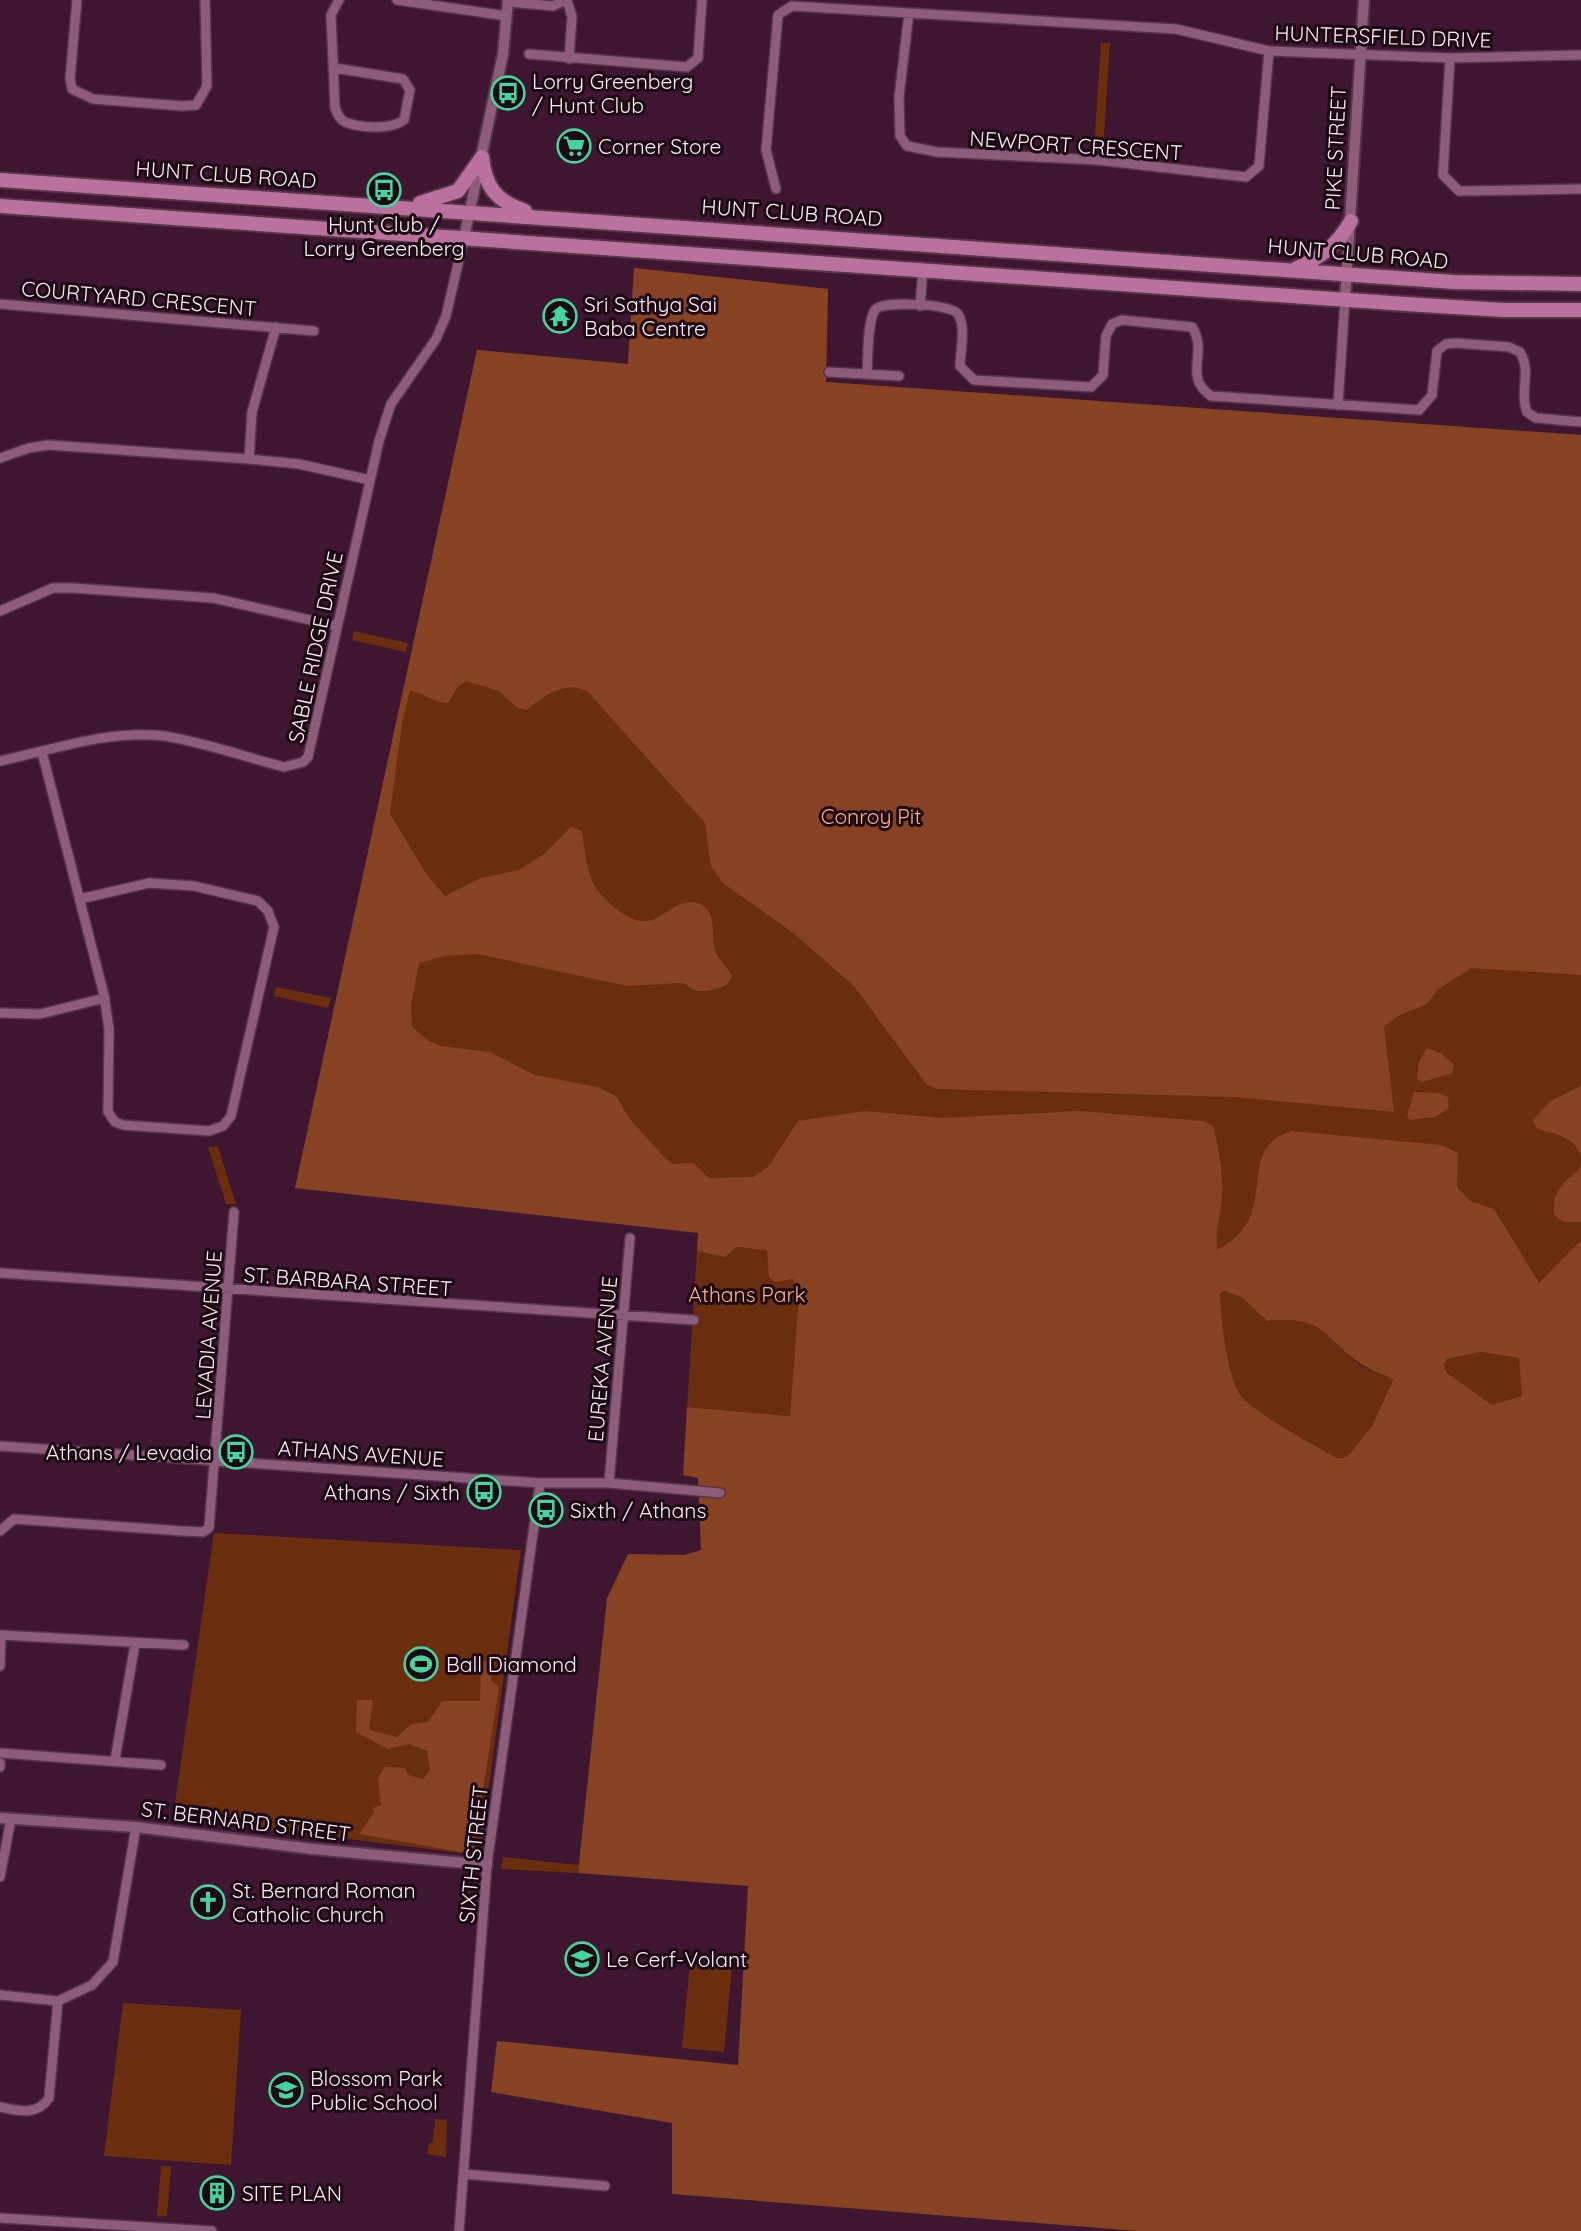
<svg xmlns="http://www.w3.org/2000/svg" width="1581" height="2231" font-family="Quicksand,sans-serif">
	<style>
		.green { fill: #6a2d0e }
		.forest { fill: #864223; fill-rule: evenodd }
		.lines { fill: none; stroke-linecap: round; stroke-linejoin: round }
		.minor-casing { stroke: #543448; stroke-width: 12 }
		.tertiary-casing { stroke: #543448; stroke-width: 14 }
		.primary-casing { stroke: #543448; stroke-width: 18 }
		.minor { stroke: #8c5c78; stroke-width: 9 }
		.tertiary { stroke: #8c5c78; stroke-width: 10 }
		.primary { stroke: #bb719d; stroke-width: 14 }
		.labels { text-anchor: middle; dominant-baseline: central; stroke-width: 6; stroke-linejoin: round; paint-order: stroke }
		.street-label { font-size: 21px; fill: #fcebf4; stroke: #1b0914 }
		.poi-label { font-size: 21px; fill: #fcebf4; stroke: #1b0914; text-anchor: start }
		.park-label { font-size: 21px; fill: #feae8c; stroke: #1b0914 }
	</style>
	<rect width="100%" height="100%" fill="#3f1630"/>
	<!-- green -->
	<path class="green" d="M1101 43H1110L1103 148 1094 147Z
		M634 268 828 289 826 382 1581 435V1296L295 1188 477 350 628 364Z
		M354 631 408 643 406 652 352 640Z
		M276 987 331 998 328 1008 274 996Z
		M208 1147H218L236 1204H226Z
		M698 1236 804 1245 790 1416 687 1407Z
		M1224 1291 1241 1297 1267 1321C1330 1314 1324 1344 1368 1369 1376 1373 1385 1374 1393 1380L1372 1426 1347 1457 1337 1458C1318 1447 1247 1409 1239 1393 1224 1363 1222 1324 1220 1292Z
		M1481 1352 1520 1358 1522 1396 1492 1406 1447 1373 1444 1365 1447 1359Z
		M214 1533 521 1550 481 1844 469 1854 173 1817Z
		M503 1857 579 1865 578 1873 501 1869Z
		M690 1964 732 1968 724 2052 682 2048Z
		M123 2003 241 2010 231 2165 104 2156Z
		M435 2119 447 2120 446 2157 427 2154 429 2144 433 2141Z
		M161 2166H171L167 2216H157Z"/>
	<!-- forest -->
	<path class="forest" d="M634 268 828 289 826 382 1581 435V975L1472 968 1438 989 1427 1004C1408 1013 1401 1011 1384 1027L1394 1112 1235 1097 938 1089 927 1085 853 985 792 932 724 884 711 867 705 823 588 692C565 679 544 697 526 710L516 707 499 691 466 681 458 686 448 703C435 704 424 692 410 691L402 723 390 814 427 875 445 896 481 878 519 870 544 854 571 827 582 831C584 846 587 875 596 888 606 902 630 924 648 921 666 917 682 894 702 905 719 915 709 941 717 955 722 964 728 967 732 977L727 985C710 990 698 997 684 983L627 986 478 954 445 956 419 963 411 1006 412 1027 429 1041 441 1046 490 1052 535 1075 597 1087 616 1096 629 1118 666 1159 673 1164 693 1163 709 1178 753 1177 769 1166 798 1121 865 1111 942 1118 1079 1111 1204 1121 1213 1126C1219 1150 1224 1175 1222 1199 1220 1217 1215 1231 1217 1250 1231 1242 1241 1234 1249 1219 1265 1185 1246 1145 1292 1131L1441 1145 1458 1153 1457 1187 1470 1201 1494 1209 1539 1283 1581 1240V2231H1137L672 2194V2123L491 2092 497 2041 738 2065 748 1886 578 1873 607 1598 628 1554 684 1555 701 1550 698 1478 683 1475 687 1407 790 1416 799 1296 793 1279 775 1282 769 1277 767 1250 737 1247 725 1257 697 1251 698 1233 295 1188 477 350 628 364ZM1224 1291 1241 1297 1267 1321C1330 1314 1324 1344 1368 1368 1376 1373 1385 1374 1393 1380L1372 1426 1347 1457 1337 1458C1318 1447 1247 1409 1239 1393 1225 1365 1222 1323 1220 1293ZM1481 1352 1519 1358 1522 1396 1492 1405 1447 1373 1444 1365 1447 1359Z
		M1427 1048 1442 1054 1454 1065 1452 1073 1423 1082 1417 1079 1419 1062Z
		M1581 1086V1156C1574 1135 1554 1135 1536 1128L1533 1120 1549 1102Z
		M1414 1092 1438 1093 1448 1097 1449 1108 1435 1117 1410 1120 1407 1116Z
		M1581 1162V1222H1565L1555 1216C1549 1195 1564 1181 1579 1170Z
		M481 1660 492 1663 491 1680 499 1687 473 1854 359 1834 374 1812 373 1808 381 1805 378 1779 384 1767 405 1768 408 1775 423 1779 430 1770 427 1751 409 1744 388 1749 356 1732 357 1700H373L369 1730 397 1737 411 1724 428 1722 442 1701H480Z"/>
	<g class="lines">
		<defs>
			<path id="minor" d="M77 0 70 79 72 89 93 99 182 106 196 105 207 86 205 0
				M397 0 507 16
				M567 0 572 17 569 59
				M508 2 553 6 566 0
				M909 13 899 97 900 136 907 146 937 152 1097 160 1246 177 1259 166 1269 51
				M529 54 687 67 698 58 702 0
				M1450 58 1443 175 1459 191 1581 189
				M335 68 403 79 410 90 404 120C391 130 360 128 345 122 339 119 337 113 335 108L331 15 339 0
				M776 189 766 150 778 15 792 6 1176 29 1269 51 1450 58 1581 55
				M0 304 314 331
				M920 306 923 270
				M829 372 899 376
				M867 374C868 360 867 321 875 310 881 300 949 304 957 313 967 324 960 353 960 366L974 380 1091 387 1103 375 1106 336 1112 324 1122 320 1192 327C1209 353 1182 376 1211 396L1419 410 1432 395 1437 351 1446 344 1455 343 1509 347 1520 352C1532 372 1519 392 1527 412L1536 418 1581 422
				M1338 405 1345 299
				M0 458 29 448 48 445 249 459 299 464 370 480
				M249 459 252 412 276 327
				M0 611 53 588H73L213 598 337 626
				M42 752 104 995 109 1029 108 1112 115 1122 123 1125 209 1131 223 1126 231 1116 274 927 268 911 258 901 194 886 149 883 80 899
				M0 761C52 750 110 729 164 736 204 742 245 757 284 767L303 762 308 757 379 441 391 404 436 339 446 316 464 238
				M0 1013 40 1014 105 998
				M0 1273 694 1320
				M0 1446 540 1483H609L720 1493
				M609 1483 630 1238
				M0 1531 14 1519 182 1531 203 1532 209 1528 234 1212
				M0 1635 184 1645
				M0 1666 1 1635
				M0 1753 161 1765
				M115 1760 135 1644
				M0 1763V1767
				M0 1877 11 1819
				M0 1995 58 2001 92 1985 113 1962 136 1827
				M0 2107C19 2111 37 2116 49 2098L58 2001
				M464 2174 605 2186
				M0 2218 212 2231
				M459 2231 487 1865 540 1483"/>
			<path id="tertiary" d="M464 238 503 54 508 0
				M1345 299 1364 0
				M0 1818 136 1827 313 1849 487 1865"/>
			<path id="primary" d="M482 157C485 187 496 201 525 211
				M0 180 1454 282 1581 284
				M420 203 458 191 482 157
				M0 206 1406 304 1503 310H1581
				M1295 269C1321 257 1337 246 1351 221"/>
		</defs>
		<!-- minor casing -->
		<use href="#minor" class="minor-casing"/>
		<!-- tertiary casing -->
		<use href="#tertiary" class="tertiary-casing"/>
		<!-- primary casing -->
		<use href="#primary" class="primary-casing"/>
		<!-- minor -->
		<use href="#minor" class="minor"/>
		<!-- tertiary -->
		<use href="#tertiary" class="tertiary"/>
		<!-- primary -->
		<use href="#primary" class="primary"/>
	</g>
	<!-- icons -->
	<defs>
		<symbol id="bus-ring" viewBox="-11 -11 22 22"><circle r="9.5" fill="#1b0914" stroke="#46d49e" stroke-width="1.5"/><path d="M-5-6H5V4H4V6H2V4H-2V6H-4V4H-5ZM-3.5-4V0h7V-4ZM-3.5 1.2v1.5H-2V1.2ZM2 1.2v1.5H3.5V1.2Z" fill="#46d49e"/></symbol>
		<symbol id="supermarket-ring" viewBox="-11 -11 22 22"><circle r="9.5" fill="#1b0914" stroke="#46d49e" stroke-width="1.5"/><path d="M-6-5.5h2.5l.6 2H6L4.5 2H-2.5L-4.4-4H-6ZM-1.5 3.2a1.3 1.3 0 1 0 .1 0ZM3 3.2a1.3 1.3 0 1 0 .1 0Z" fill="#46d49e"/></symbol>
		<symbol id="temple-ring" viewBox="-11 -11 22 22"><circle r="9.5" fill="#1b0914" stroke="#46d49e" stroke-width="1.5"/><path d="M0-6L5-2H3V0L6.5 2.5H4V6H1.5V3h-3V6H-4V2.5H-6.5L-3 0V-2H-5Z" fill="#46d49e"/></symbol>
		<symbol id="stadium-ring" viewBox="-11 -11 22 22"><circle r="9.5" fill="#1b0914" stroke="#46d49e" stroke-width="1.5"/><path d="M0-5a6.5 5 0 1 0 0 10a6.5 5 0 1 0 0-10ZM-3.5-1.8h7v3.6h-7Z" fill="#46d49e"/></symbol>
		<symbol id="church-ring" viewBox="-11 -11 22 22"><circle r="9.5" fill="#1b0914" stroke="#46d49e" stroke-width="1.5"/><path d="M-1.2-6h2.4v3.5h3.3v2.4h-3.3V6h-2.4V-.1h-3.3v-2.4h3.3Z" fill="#46d49e"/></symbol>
		<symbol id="school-ring" viewBox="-11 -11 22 22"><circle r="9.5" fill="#1b0914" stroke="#46d49e" stroke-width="1.5"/><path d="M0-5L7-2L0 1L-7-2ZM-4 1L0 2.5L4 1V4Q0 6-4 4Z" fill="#46d49e"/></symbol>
		<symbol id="building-ring" viewBox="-11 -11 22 22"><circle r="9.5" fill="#1b0914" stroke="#46d49e" stroke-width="1.5"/><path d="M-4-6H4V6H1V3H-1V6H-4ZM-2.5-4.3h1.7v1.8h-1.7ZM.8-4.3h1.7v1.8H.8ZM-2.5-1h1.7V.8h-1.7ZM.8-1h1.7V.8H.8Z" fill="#46d49e"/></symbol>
	</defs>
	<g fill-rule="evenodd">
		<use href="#bus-ring" x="489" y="74" width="38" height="38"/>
		<use href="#supermarket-ring" x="555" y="127" width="38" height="38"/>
		<use href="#bus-ring" x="365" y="171" width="38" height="38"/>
		<use href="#temple-ring" x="541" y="297" width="38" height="38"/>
		<use href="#bus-ring" x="217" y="1433" width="38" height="38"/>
		<use href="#bus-ring" x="465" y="1473" width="38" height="38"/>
		<use href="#bus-ring" x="527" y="1491" width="38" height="38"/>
		<use href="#stadium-ring" x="402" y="1645" width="38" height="38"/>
		<use href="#church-ring" x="189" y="1883" width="38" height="38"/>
		<use href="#school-ring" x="563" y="1940" width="38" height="38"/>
		<use href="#school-ring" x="267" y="2071" width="38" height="38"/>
		<use href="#building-ring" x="198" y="2174" width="38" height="38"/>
	</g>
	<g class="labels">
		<!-- street labels -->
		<g class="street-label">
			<text transform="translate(1383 36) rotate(2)">HUNTERSFIELD DRIVE</text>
			<text transform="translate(1076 145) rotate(4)">NEWPORT CRESCENT</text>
			<text transform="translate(1335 148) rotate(-87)">PIKE STREET</text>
			<text transform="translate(226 174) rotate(4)">HUNT CLUB ROAD</text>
			<text transform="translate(792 212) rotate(4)">HUNT CLUB ROAD</text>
			<text transform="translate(1358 253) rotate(5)">HUNT CLUB ROAD</text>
			<text transform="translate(139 298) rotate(5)">COURTYARD CRESCENT</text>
			<text transform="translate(315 647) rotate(-78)">SABLE RIDGE DRIVE</text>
			<text transform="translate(348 1281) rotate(4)">ST. BARBARA STREET</text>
			<text transform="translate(208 1335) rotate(-86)">LEVADIA AVENUE</text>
			<text transform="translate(602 1359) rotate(-85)">EUREKA AVENUE</text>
			<text transform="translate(361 1453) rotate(4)">ATHANS AVENUE</text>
			<text transform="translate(246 1821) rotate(7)">ST. BERNARD STREET</text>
			<text transform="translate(473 1854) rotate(-84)">SIXTH STREET</text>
		</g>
		<!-- poi labels -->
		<g class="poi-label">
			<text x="532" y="81">Lorry Greenberg<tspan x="532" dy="24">/ Hunt Club</tspan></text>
			<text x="598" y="146">Corner Store</text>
			<text x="384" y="224" text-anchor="middle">Hunt Club /<tspan x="384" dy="24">Lorry Greenberg</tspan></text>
			<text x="584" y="304">Sri Sathya Sai<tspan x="584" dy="24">Baba Centre</tspan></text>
			<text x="212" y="1452" text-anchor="end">Athans / Levadia</text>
			<text x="460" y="1492" text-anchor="end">Athans / Sixth</text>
			<text x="570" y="1510">Sixth / Athans</text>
			<text x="446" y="1664">Ball Diamond</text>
			<text x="232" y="1890">St. Bernard Roman<tspan x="232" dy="24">Catholic Church</tspan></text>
			<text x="606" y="1959">Le Cerf-Volant</text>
			<text x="310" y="2078">Blossom Park<tspan x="310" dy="24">Public School</tspan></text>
			<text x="242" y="2193">SITE PLAN</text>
		</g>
		<!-- park labels -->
		<g class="park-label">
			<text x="871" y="816">Conroy Pit</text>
			<text x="747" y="1294">Athans Park</text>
		</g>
	</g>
</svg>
